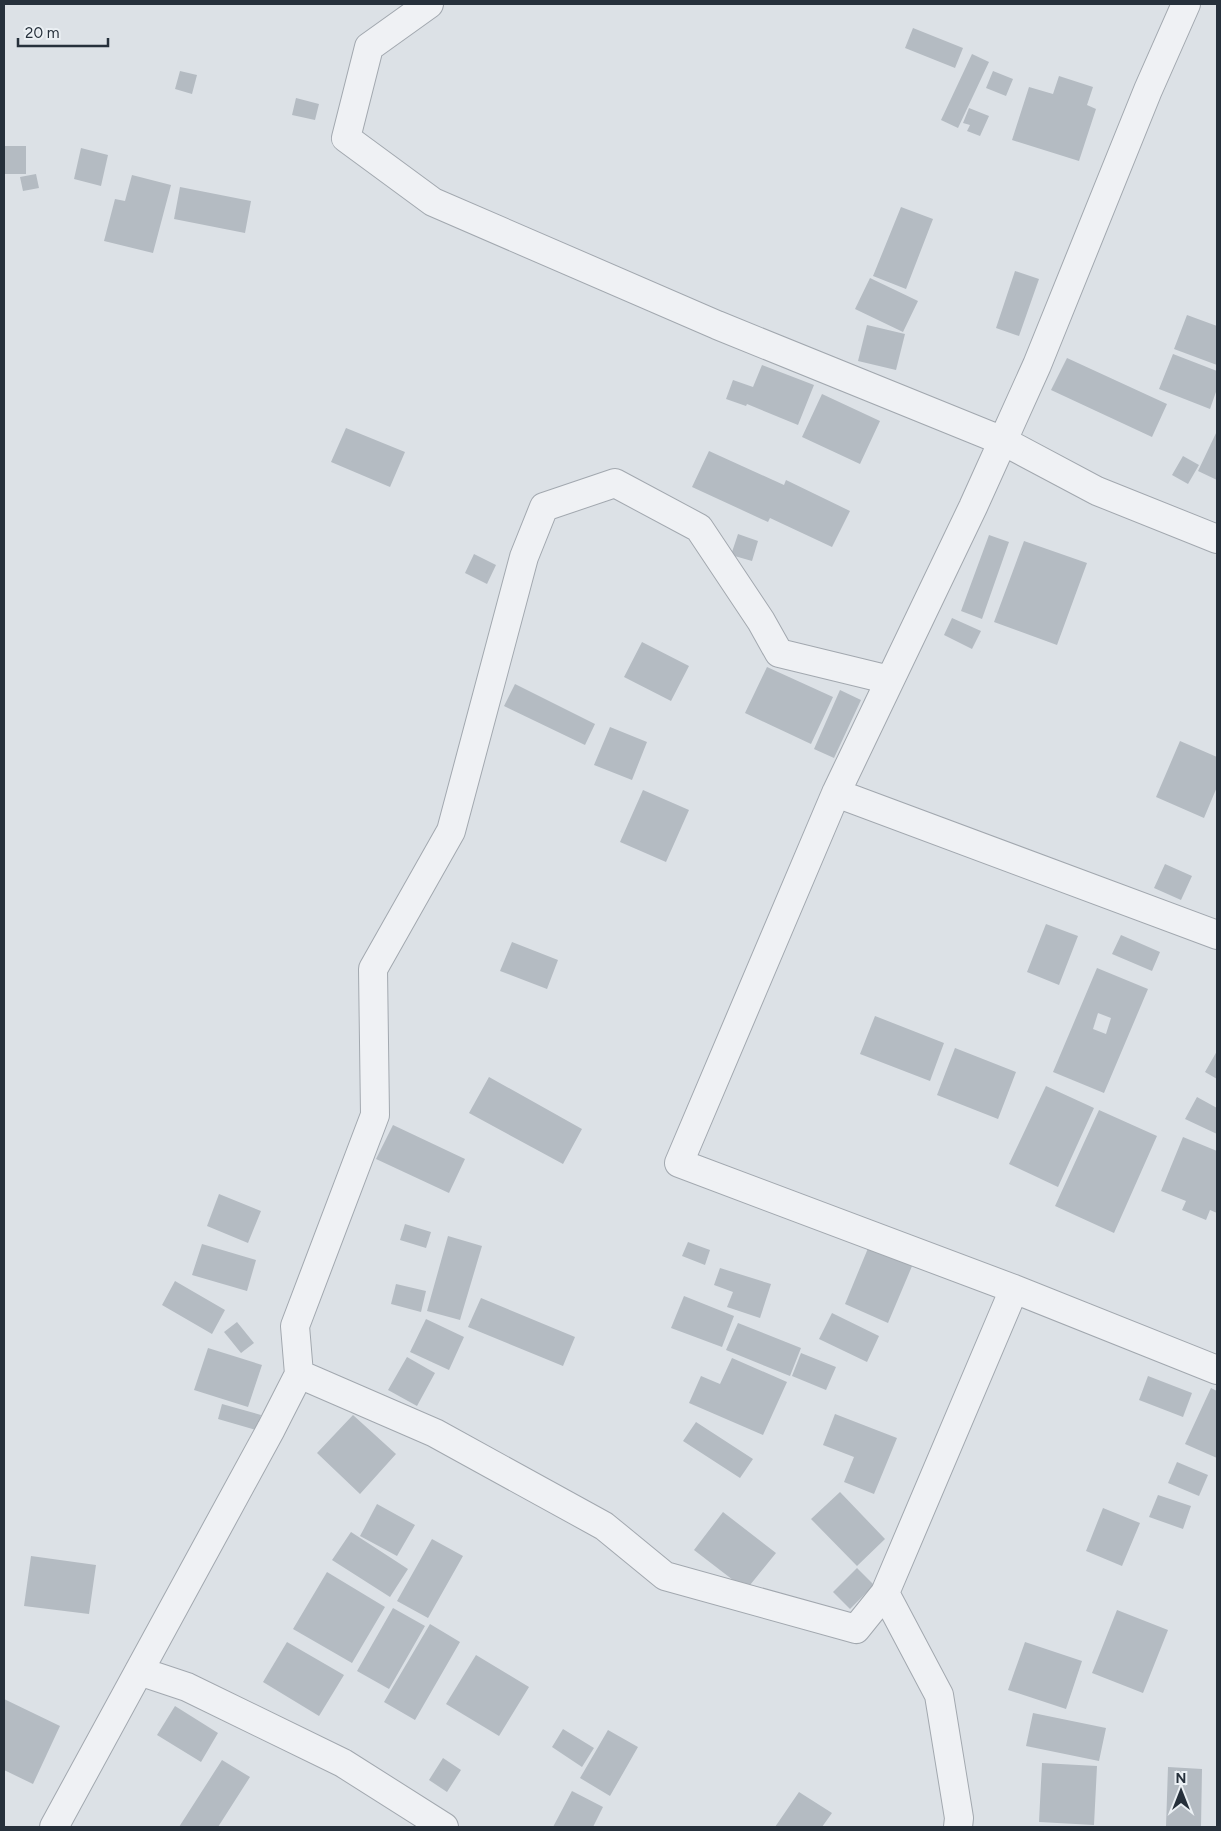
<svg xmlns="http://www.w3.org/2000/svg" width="1221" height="1831" font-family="Figtree,sans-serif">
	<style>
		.building { fill: #b4bbc2; fill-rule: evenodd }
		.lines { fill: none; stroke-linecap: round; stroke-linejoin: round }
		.minor-casing { stroke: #a2a8af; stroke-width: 30 }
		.minor { stroke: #eff1f4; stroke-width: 28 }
	</style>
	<rect width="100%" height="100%" fill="#dce1e6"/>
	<!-- building -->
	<path class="building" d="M913 28 963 48 955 68 905 48Z
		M972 54 989 62 958 128 941 120Z
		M180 71 197 75 192 94 175 89Z
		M993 71 1013 79 1006 96 986 88Z
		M1059 76 1093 87 1087 105 1096 109 1079 161 1012 140 1029 87 1053 94Z
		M296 98 319 104 315 120 292 115Z
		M969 108 989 116 980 136 967 131 970 125 963 123Z
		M4 146H26V174H4Z
		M81 148 108 155 101 186 74 179Z
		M36 174 39 188 23 191 20 177Z
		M132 175 171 185 153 253 104 241 115 199 125 201Z
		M180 187 251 201 245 233 174 219Z
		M901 207 933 219 906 289 873 276Z
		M1015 271 1039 279 1019 336 996 328Z
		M870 278 918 301 903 332 855 309Z
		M1187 315 1217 326V365L1174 349Z
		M867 325 905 334 896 370 858 361Z
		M1173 354 1217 371V389L1210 409 1159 389Z
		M1067 358 1167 404 1152 437 1051 390Z
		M762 365 814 385 798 425 747 404 746 406 726 399 733 380 753 387Z
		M822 394 880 421 860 464 802 437Z
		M346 428 405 452 390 487 331 462Z
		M1217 431V480L1198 471Z
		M709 451 784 485 786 480 850 511 832 547 770 518 768 522 692 487Z
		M1183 456 1199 465 1188 484 1172 475Z
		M738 534 758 541 752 561 731 555Z
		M989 535 1009 542 982 619 961 611Z
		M1024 541 1087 563 1057 645 994 622Z
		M474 554 496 565 487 584 465 573Z
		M952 618 981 631 972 649 944 635Z
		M642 642 689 666 671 701 624 677Z
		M767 667 833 697 811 744 745 713Z
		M515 684 595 724 585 745 504 706Z
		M840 690 861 700 834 758 814 749Z
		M610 727 647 742 632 780 594 765Z
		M1180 741 1217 757V787L1204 818 1156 797Z
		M643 790 689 810 666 862 620 842Z
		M1165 864 1192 876 1181 900 1154 888Z
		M1046 924 1078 936 1059 985 1027 972Z
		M1121 935 1160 952 1152 971 1112 954Z
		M512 942 558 960 547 989 500 971Z
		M1097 968 1148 989 1104 1093 1053 1072ZM1098 1013 1111 1018 1106 1034 1093 1029Z
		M875 1016 944 1043 930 1081 860 1054Z
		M955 1048 1016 1072 998 1119 937 1095Z
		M1217 1051V1079L1205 1072Z
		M489 1077 582 1129 563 1164 469 1113Z
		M1046 1086 1094 1108 1058 1187 1009 1164Z
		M1197 1097 1217 1108V1134L1185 1119Z
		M1099 1110 1157 1136 1114 1233 1055 1206Z
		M393 1125 465 1159 449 1193 376 1159Z
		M1183 1137 1217 1151V1213L1210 1210 1206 1220 1182 1210 1186 1201 1161 1191Z
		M219 1194 261 1211 248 1243 207 1226Z
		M405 1224 431 1232 426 1248 400 1240Z
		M448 1236 482 1246 460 1320 427 1311Z
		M871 1241 915 1259 888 1323 845 1304Z
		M688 1242 710 1250 705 1265 682 1256Z
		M202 1244 256 1260 247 1291 192 1275Z
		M720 1268 771 1284 760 1318 727 1307 733 1292 714 1285Z
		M175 1281 225 1310 212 1334 162 1305Z
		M396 1284 426 1291 421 1312 391 1304Z
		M684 1296 734 1316 722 1347 671 1328Z
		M481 1298 575 1337 563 1366 468 1327Z
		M832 1313 879 1336 867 1362 819 1339Z
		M426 1319 464 1337 449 1370 410 1352Z
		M237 1322 254 1343 241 1353 224 1332Z
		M738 1323 801 1348 790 1376 726 1350Z
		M208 1348 262 1365 248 1407 194 1390Z
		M801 1353 836 1367 826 1390 792 1376Z
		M407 1357 435 1373 417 1406 388 1390Z
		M732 1358 787 1382 763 1435 689 1403 701 1376 720 1384Z
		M1148 1376 1192 1393 1183 1417 1139 1400Z
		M1211 1388 1217 1391V1458L1185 1444Z
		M222 1404 261 1415 256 1430 218 1419Z
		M835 1414 897 1438 874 1494 844 1482 854 1457 823 1445Z
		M353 1415 396 1454 360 1494 317 1453Z
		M696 1422 753 1459 740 1478 683 1441Z
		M1177 1462 1208 1475 1199 1496 1168 1483Z
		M840 1492 885 1539 857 1566 811 1519Z
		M1158 1495 1191 1506 1183 1529 1149 1517Z
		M377 1504 415 1525 397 1556 360 1536Z
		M1103 1508 1140 1523 1122 1566 1086 1551Z
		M723 1512 776 1553 746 1590 694 1550Z
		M351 1532 408 1569 390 1597 332 1560Z
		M432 1539 463 1556 428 1618 397 1601Z
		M31 1556 96 1565 89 1614 24 1606Z
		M857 1568 874 1585 850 1609 833 1592Z
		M327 1572 385 1607 352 1663 293 1629Z
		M393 1608 425 1626 389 1689 357 1671Z
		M1117 1610 1168 1630 1143 1693 1092 1673Z
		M430 1624 460 1642 415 1720 384 1702Z
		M287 1642 344 1675 319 1716 263 1682Z
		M1025 1642 1082 1661 1066 1709 1008 1690Z
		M476 1655 529 1687 499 1736 446 1704Z
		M4 1699 60 1726 33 1784 4 1770Z
		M175 1706 218 1733 201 1762 157 1735Z
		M1033 1713 1106 1728 1099 1761 1026 1746Z
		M563 1729 594 1748 582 1767 552 1747Z
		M608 1730 638 1747 610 1796 580 1778Z
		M443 1758 461 1770 447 1792 429 1780Z
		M222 1760 250 1777 218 1827H179Z
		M1042 1763 1097 1766 1094 1825 1039 1822Z
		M1168 1767 1202 1769 1201 1827H1166Z
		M572 1791 603 1807 593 1827H553Z
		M799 1792 832 1813 822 1827H775Z"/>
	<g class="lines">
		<defs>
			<path id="minor" d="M429 4 369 47 346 138 433 202 717 325 1003 441 1097 491 1217 539
				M836 793 1217 935
				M1014 1289 679 1163 836 793 973 507 1037 365 1148 90 1186 4
				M299 1374 435 1433 604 1526 665 1576 856 1629 885 1593
				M139 1671 187 1687 343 1763 444 1827
				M54 1827 271 1429 299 1374 295 1326 375 1115 373 969 451 831 524 557 544 507 615 483 699 528 761 621 779 653 890 680
				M958 1827 959 1818 939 1695 885 1593 1014 1289 1217 1370"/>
		</defs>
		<!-- minor casing -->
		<use href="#minor" class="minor-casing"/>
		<!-- minor -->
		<use href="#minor" class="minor"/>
	</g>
	<!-- border -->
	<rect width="1221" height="1831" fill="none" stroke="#26303b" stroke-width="10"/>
	<!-- north arrow -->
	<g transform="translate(1181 1791)" stroke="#ebf0f4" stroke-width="4" paint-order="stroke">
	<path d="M0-4L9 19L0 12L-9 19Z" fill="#26303b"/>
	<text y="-8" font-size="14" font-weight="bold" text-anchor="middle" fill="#26303b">N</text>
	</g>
	<!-- scale -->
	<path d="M18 38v8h90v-8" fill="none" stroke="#26303b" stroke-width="2.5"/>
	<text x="25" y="38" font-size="15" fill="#26303b" stroke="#ebf0f4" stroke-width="4" paint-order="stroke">20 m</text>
</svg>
